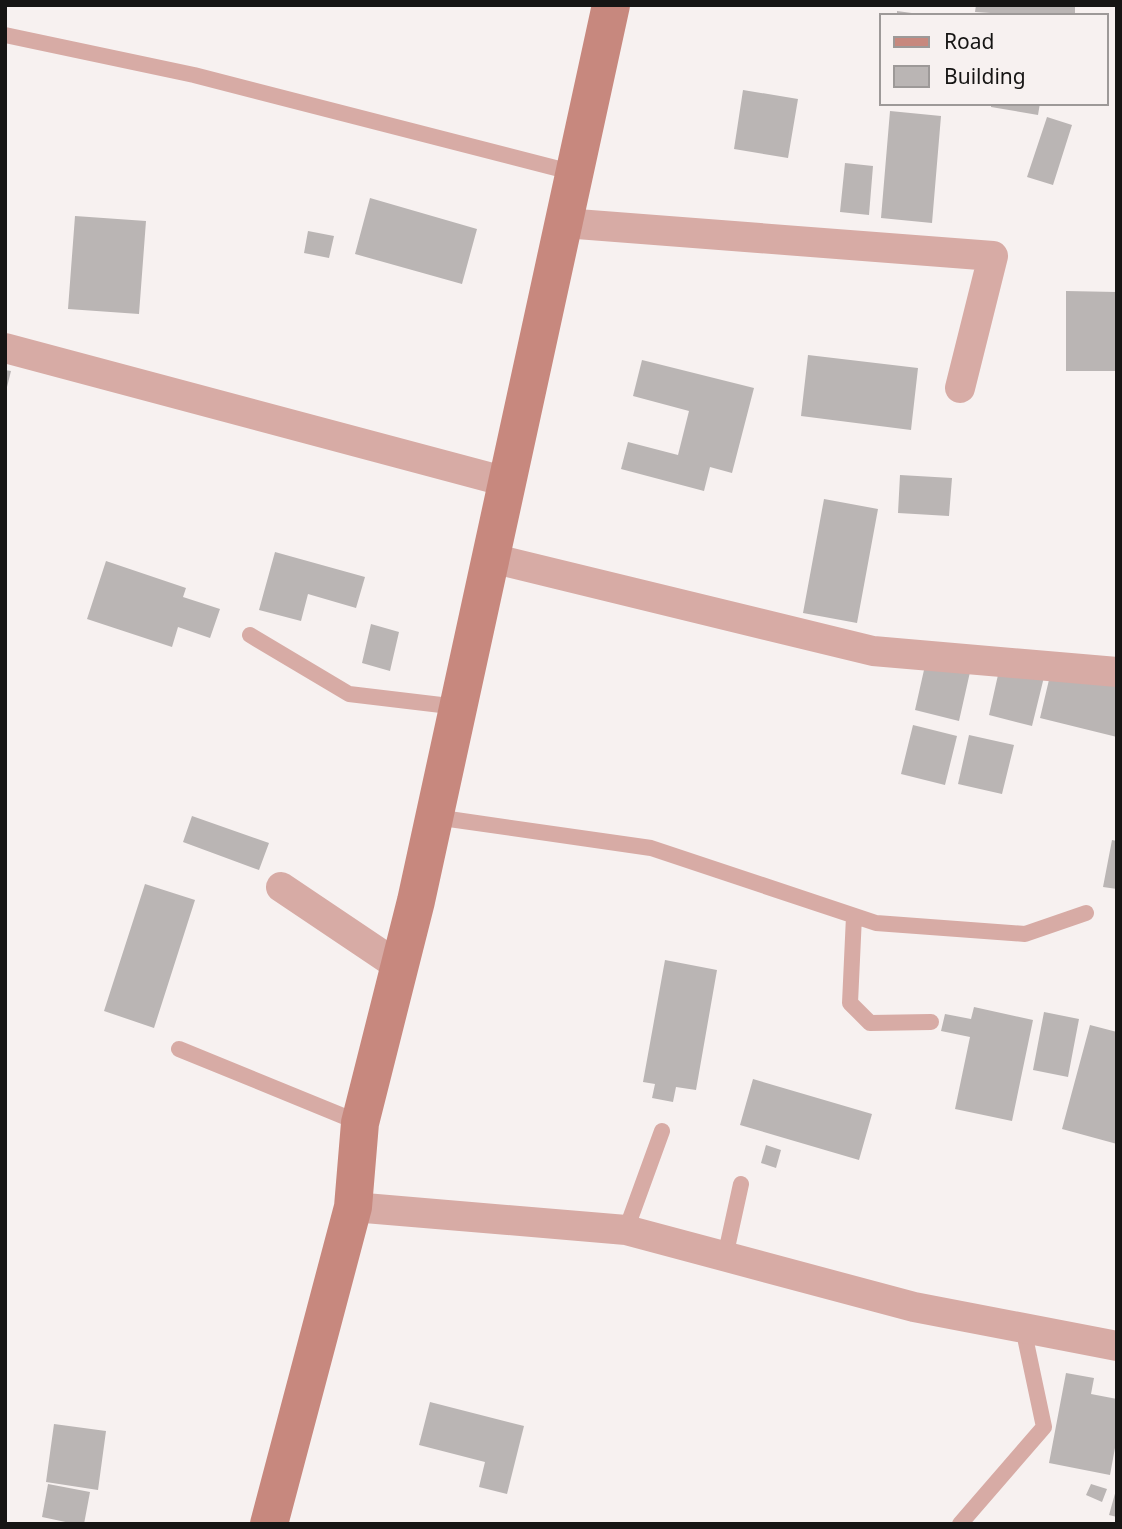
<svg xmlns="http://www.w3.org/2000/svg" width="1122" height="1529" font-family="'Noto Sans',sans-serif">
	<style>
		.building { fill: #bab5b4 }
		.lines { fill: none; stroke-linecap: round; stroke-linejoin: round }
		.lane { stroke: #d7aba5; stroke-width: 16 }
		.street { stroke: #d7aba5; stroke-width: 30 }
		.secondary { stroke: #c7887e; stroke-width: 38 }
	</style>
	<rect width="100%" height="100%" fill="#f7f1f0"/>
	<!-- building -->
	<path class="building" d="M976 5H1075V16H1035L975 12Z
		M897 11 919 14V16H897Z
		M743 90 798 99 788 158 734 149Z
		M991 103H1040L1038 115 991 107Z
		M890 111 941 116 932 223 881 218Z
		M1047 117 1072 125 1053 185 1027 177Z
		M845 163 873 166 869 215 840 212Z
		M370 198 477 229 462 284 355 254Z
		M75 216 146 221 139 314 68 309Z
		M308 231 334 236 329 258 304 253Z
		M1066 291 1117 292V371H1066Z
		M808 355 918 368 911 430 801 416Z
		M642 360 754 388 732 473 710 467 704 491 621 469 628 442 678 455 689 411 633 396Z
		M5 370 11 371 6 391H5Z
		M900 475 952 478 949 516 898 513Z
		M824 499 878 509 857 623 803 613Z
		M275 552 365 577 356 608 308 594 301 621 259 610Z
		M106 561 186 588 183 597 220 609 210 638 178 627 172 647 87 619Z
		M371 624 399 632 390 671 362 663Z
		M926 661 970 672 959 721 915 710Z
		M1000 666 1044 677 1032 726 989 715Z
		M1052 667 1117 683V737L1040 718Z
		M913 725 957 736 945 785 901 774Z
		M969 735 1014 745 1002 794 958 784Z
		M192 816 269 843 259 870 183 842Z
		M1112 840 1117 841V889L1103 887Z
		M145 884 195 900 154 1028 104 1011Z
		M665 960 717 970 696 1090 676 1087 673 1102 652 1098 655 1084 643 1082Z
		M974 1007 1033 1020 1012 1121 955 1109 970 1037 941 1031 945 1014 971 1019Z
		M1044 1012 1079 1019 1068 1077 1033 1070Z
		M1090 1025 1117 1032V1144L1062 1129Z
		M753 1079 872 1114 859 1160 740 1125Z
		M766 1145 781 1150 776 1168 761 1163Z
		M1066 1373 1094 1378 1091 1394 1117 1399V1437L1110 1475 1049 1463Z
		M430 1402 524 1426 507 1494 479 1487 485 1462 419 1445Z
		M54 1424 106 1431 98 1490 46 1482Z
		M48 1484 90 1492 84 1524H75L42 1517Z
		M1091 1484 1107 1489 1102 1502 1086 1495Z
		M1116 1490H1117V1517L1109 1515Z"/>
	<g class="lines">
		<!-- lane -->
		<path class="lane" d="M5 35 194 75 575 173
			M250 635 349 694 458 707
			M435 817 651 848 876 923 1025 934 1086 913
			M854 916 850 1003 870 1023 931 1022
			M179 1049 360 1123
			M626 1230 662 1131
			M725 1257 741 1184
			M960 1524 1044 1427 1023 1328"/>
		<!-- street -->
		<path class="street" d="M564 223 993 256 960 388
			M5 348 507 482
			M491 558 873 651 1117 672
			M281 887 400 967
			M353 1207 626 1230 914 1307 1117 1346"/>
		<!-- secondary -->
		<path class="secondary" d="M269 1524 353 1207 360 1123 416 901 611 5"/>
	</g>
	<!-- border -->
	<rect width="1122" height="1529" fill="none" stroke="#161514" stroke-width="14"/>
	<!-- legend -->
	<rect x="880" y="14" width="228" height="91" fill="#f7f1f0" stroke="#9d9998" stroke-width="2"/>
	<rect x="894" y="37" width="35" height="10" fill="#c7887e" stroke="#9d9998" stroke-width="2"/>
	<text x="944" y="49" font-size="21" fill="#161514">Road</text>
	<rect x="894" y="66" width="35" height="21" fill="#bab5b4" stroke="#9d9998" stroke-width="2"/>
	<text x="944" y="84" font-size="21" fill="#161514">Building</text>
</svg>
